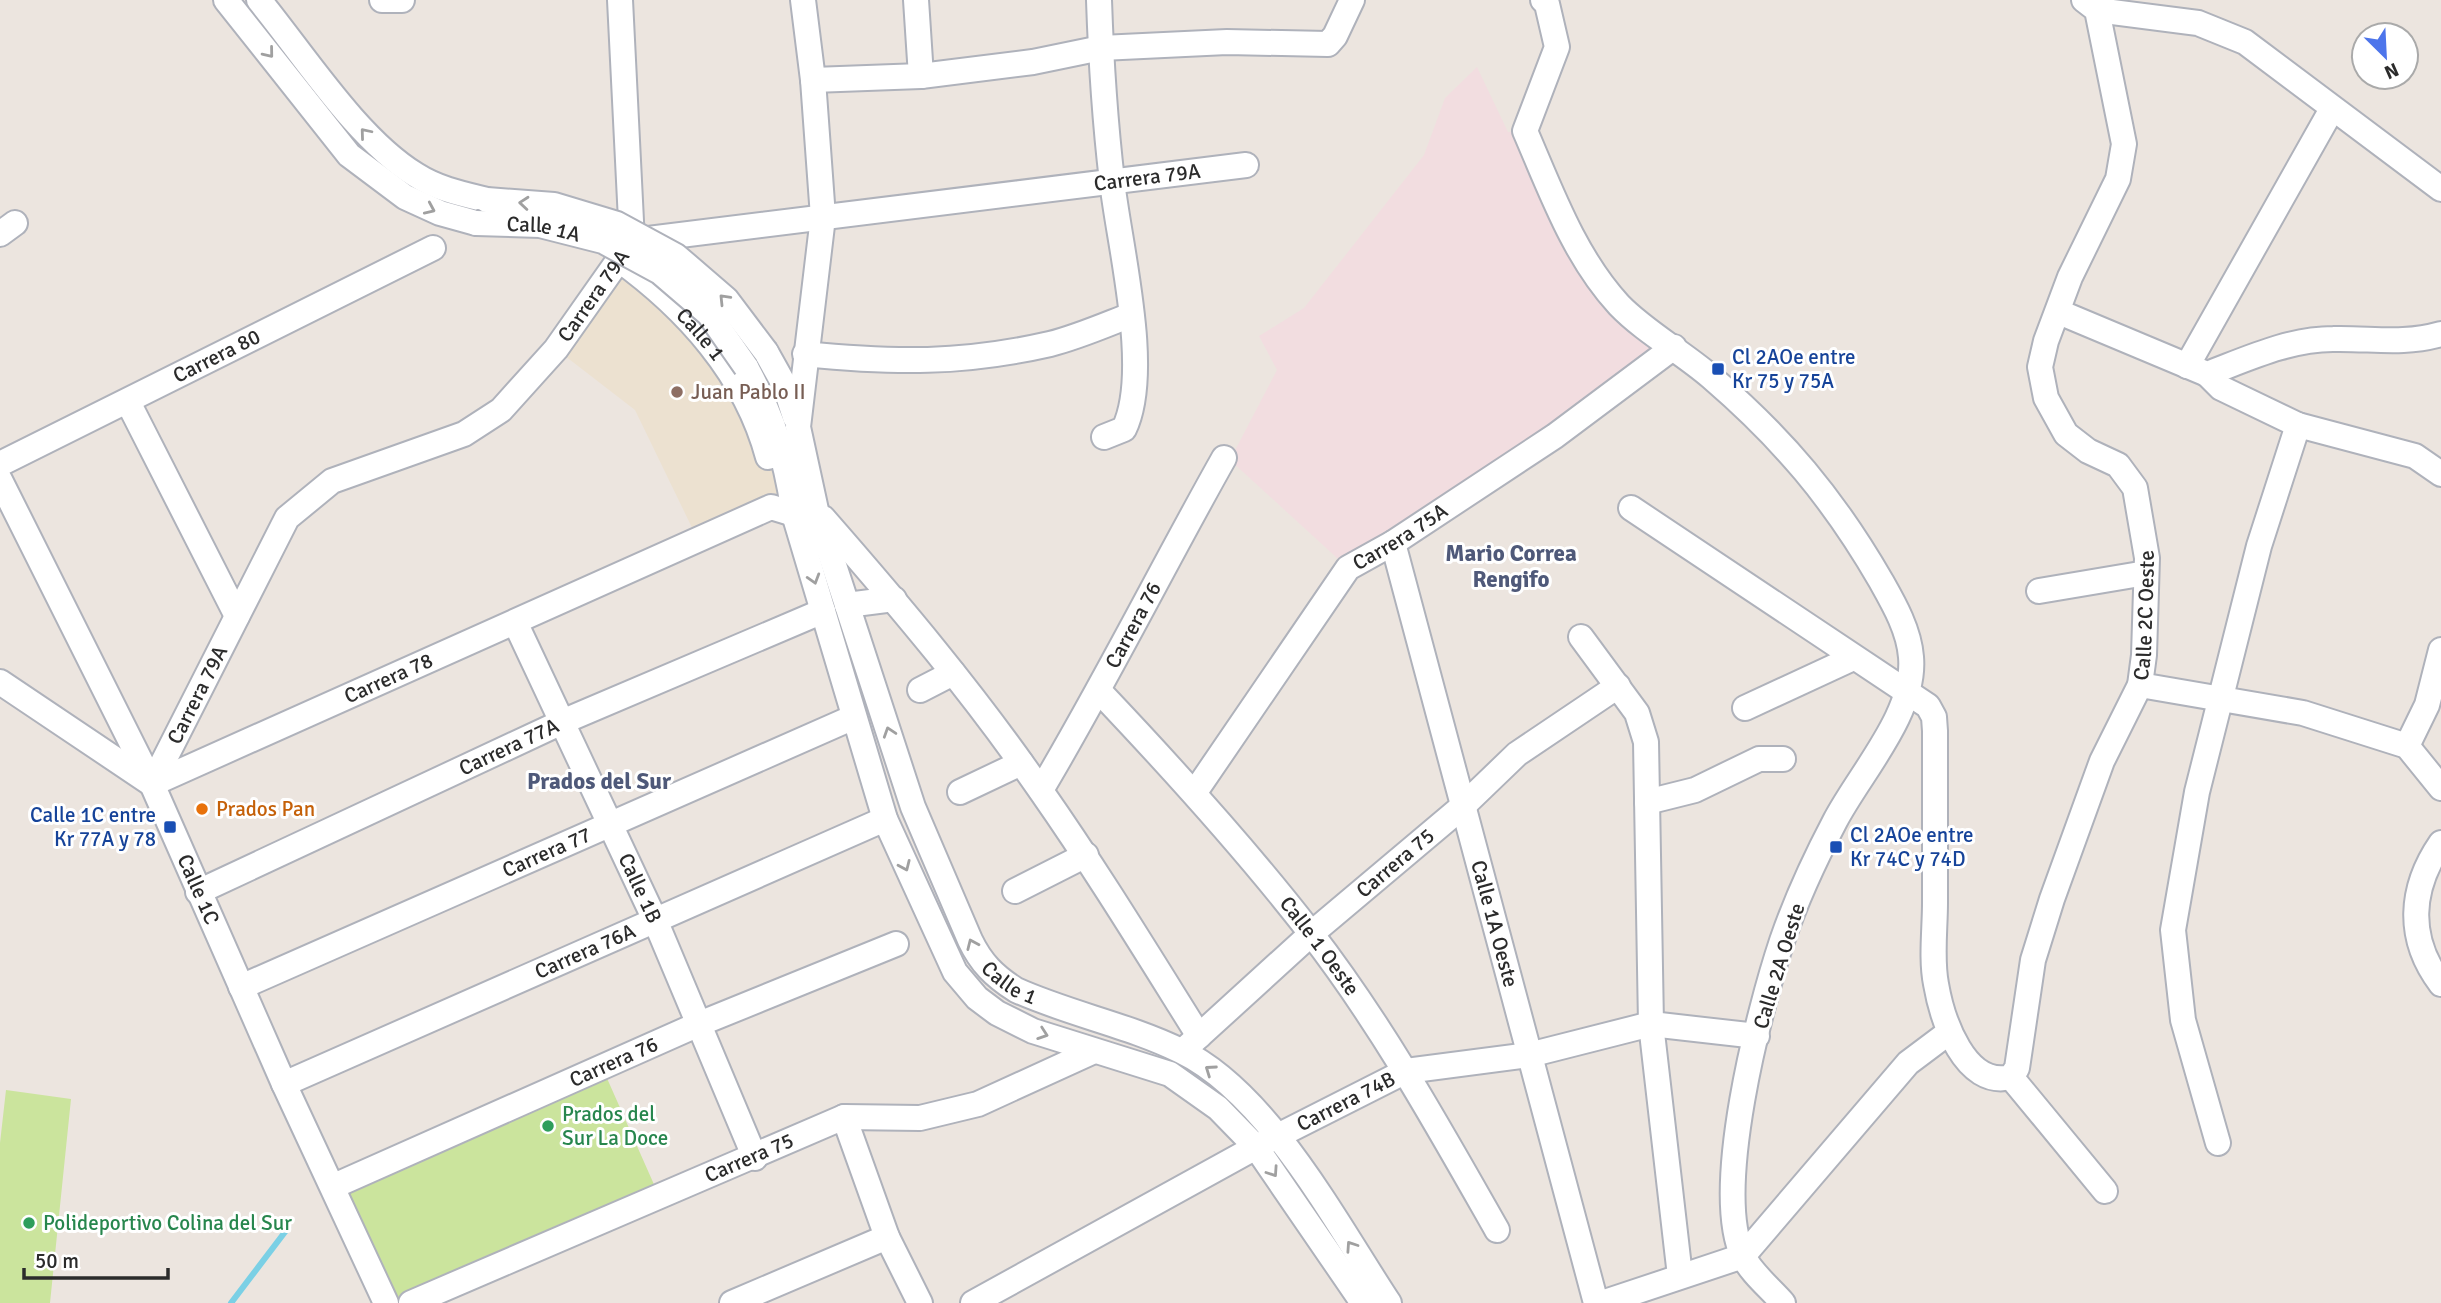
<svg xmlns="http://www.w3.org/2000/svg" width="2441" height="1303" font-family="Signika,sans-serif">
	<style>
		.education { fill: #ece1d0 }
		.medical { fill: #f2dde0 }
		.pitch { fill: #cbe49d }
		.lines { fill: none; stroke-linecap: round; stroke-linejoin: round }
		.stream { stroke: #7bd0e5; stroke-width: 6 }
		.minor-casing { stroke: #afb2bb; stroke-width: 28 }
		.minor { stroke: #fff; stroke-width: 24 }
		.minor-bridge-casing { stroke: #afb2bb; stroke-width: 28; stroke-linecap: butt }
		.minor-bridge { stroke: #fff; stroke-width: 24 }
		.oneway { stroke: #a0a0a0 }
		.transit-dot { fill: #1a4fb4; stroke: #fff; stroke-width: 2.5 }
		.education-dot { fill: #8d6e63; stroke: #fff; stroke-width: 2.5 }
		.food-dot { fill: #e8710a; stroke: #fff; stroke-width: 2.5 }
		.leisure-dot { fill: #2e9e5b; stroke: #fff; stroke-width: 2.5 }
		.labels { text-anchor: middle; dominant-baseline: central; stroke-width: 6; stroke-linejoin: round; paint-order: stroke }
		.street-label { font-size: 21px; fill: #2b2b2b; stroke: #fff }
		.transit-label { font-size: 21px; fill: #164399; stroke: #fff; text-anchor: start }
		.education-label { font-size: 21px; fill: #785e54; stroke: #fff; text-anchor: start }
		.food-label { font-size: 21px; fill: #c56008; stroke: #fff; text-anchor: start }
		.leisure-label { font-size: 21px; fill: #27864d; stroke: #fff; text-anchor: start }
		.neighbourhood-label { font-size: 23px; font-weight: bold; fill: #4f5979; stroke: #fff }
	</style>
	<rect width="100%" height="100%" fill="#ece5df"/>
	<!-- education -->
	<path class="education" d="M618 259 696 326 766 448 778 493 776 500 698 540 635 410 556 349Z"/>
	<!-- medical -->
	<path class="medical" d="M1477 67 1508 132 1525 131 1589 268 1674 347 1348 568 1230 460 1277 370 1259 336 1304 308 1424 155 1445 98Z"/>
	<!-- pitch -->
	<path class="pitch" d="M602 1067 660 1198 411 1303H386L334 1186Z
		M6 1090 71 1099 50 1303H0V1143Z"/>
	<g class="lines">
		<!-- stream -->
		<path class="stream" d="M231 1303 288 1228"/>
		<defs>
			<g id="minor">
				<path d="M226 0 349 155 405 197 440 213 476 223"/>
				<path d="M259 0C304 55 357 139 416 175 438 189 462 194 487 200"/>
				<path d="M382 0H402"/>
				<path d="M620 0 632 241"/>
				<path id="s1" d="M803 0 813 80 823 217 798 427 816 510 913 807 970 940C981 963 994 976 1016 990 1069 1014 1128 1025 1181 1051 1268 1093 1336 1223 1389 1303"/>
				<path d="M916 0 921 76"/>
				<path d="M1099 0C1101 60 1105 121 1112 181 1119 245 1152 371 1124 429L1104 437"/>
				<path d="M1543 0 1547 4 1557 47 1525 131C1551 191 1574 256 1619 305 1645 332 1682 352 1711 377 1783 439 1833 498 1881 581 1894 604 1909 630 1911 657 1916 713 1860 773 1835 821 1815 859 1796 900 1782 941 1759 1010 1712 1191 1743 1256 1751 1273 1771 1289 1783 1303"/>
				<path d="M2097 10 2198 23 2245 42 2441 189"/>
				<path d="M813 80 921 76 1033 62 1101 48 1227 42 1328 44 1335 36 1352 0"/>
				<path d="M0 234 15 223"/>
				<path id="s2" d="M618 259C686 308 746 374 768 457"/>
				<path d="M2059 312 2207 374C2247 359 2289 339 2333 339 2372 338 2402 345 2441 334"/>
				<path d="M766 352 785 386 795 417"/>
				<path d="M805 354C894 363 962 364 1050 344 1078 337 1105 325 1131 315"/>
				<path d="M2187 366 2332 109"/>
				<path d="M746 367C773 418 786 457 794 514L885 819 955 972 977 998 997 1013 1033 1031 1170 1074 1218 1108 1256 1147 1363 1303"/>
				<path d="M2207 374 2221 388 2298 425 2415 456 2441 474"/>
				<path d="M128 402 237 616"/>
				<path id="s3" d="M0 464 433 248"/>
				<path id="s4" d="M0 480 152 784 284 1084 386 1303"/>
				<path id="s5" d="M1631 508 1928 706 1934 717 1935 731C1935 789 1935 846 1935 903 1935 929 1931 959 1936 984 1942 1019 1965 1089 2011 1077L2017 1068 2033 960 2052 899 2102 761 2140 685 2144 655 2147 558 2135 488 2118 465 2088 451 2066 434 2046 398 2040 367 2046 341 2070 277 2118 179 2124 144 2097 10 2084 0"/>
				<path d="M823 518C900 606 975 695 1041 791 1097 871 1147 953 1199 1036"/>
				<path id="s6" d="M1393 543 1596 1303"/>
				<path d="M2039 591 2146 573"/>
				<path d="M847 605 894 599"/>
				<path id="s7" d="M515 622 655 920 755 1158"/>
				<path d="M1581 637 1637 713 1646 742 1651 1024 1680 1276"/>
				<path d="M0 682 152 784"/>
				<path d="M2140 685 2303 713 2407 746 2441 788"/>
				<path d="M920 690 953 673"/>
				<path id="s8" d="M1100 692C1173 769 1245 848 1310 932 1382 1025 1439 1128 1497 1230"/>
				<path d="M1745 708 1853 658"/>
				<path d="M2407 746 2427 705 2441 650"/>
				<path id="s9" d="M152 784 287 518 332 481 464 434 501 410 556 349 632 241 1246 165"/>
				<path id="s10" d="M152 784 771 507 794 514"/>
				<path id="s11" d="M1041 790C1106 681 1162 568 1224 458"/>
				<path d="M960 792 1021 763"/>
				<path id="s12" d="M1195 792 1348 568 1393 543 1555 436 1674 347"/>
				<path d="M1647 802 1695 790 1759 759H1783"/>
				<path d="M2441 843C2410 888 2406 938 2441 984"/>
				<path d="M1015 891 1086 855"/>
				<path id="s13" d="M198 892 562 722 823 611"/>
				<path id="s14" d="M241 987 854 717"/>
				<path id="s15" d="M1187 1047 1311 934 1463 806 1517 754 1618 686"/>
				<path d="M2011 1077 2105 1191"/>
				<path id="s16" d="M284 1084 885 819"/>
				<path d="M844 1117 887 1237 920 1303"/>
				<path d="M2218 1143 2183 1020 2173 930 2197 792 2259 546 2298 425"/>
				<path id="s17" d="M334 1186 699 1024 896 944"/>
				<path d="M1743 1256 1908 1063 1948 1033"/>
				<path id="s18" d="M411 1303 844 1117 920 1118 978 1104 1094 1051"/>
				<path d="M732 1303 887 1237"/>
				<path id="s19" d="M973 1303 1256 1147 1406 1071 1529 1055 1651 1024 1757 1036"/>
				<path d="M1602 1303 1743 1256"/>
			</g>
		</defs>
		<!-- minor casing -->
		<use href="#minor" class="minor-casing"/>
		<!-- minor -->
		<use href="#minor" class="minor"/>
		<defs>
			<g id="minor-bridge">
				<path d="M487 200 554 205 617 224 676 256 726 299 766 352"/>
				<path id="s20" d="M476 223 540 225 603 241 660 272 709 314 746 367"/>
			</g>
		</defs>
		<!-- minor-bridge casing -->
		<use href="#minor-bridge" class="minor-bridge-casing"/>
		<!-- minor-bridge -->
		<use href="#minor-bridge" class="minor-bridge"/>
	</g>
	<!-- one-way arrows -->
	<defs><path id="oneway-chevron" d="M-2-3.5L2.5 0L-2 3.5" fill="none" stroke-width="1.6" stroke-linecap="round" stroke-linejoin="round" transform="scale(1.75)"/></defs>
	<g class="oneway">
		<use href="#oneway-chevron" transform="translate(269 53) rotate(51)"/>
		<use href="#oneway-chevron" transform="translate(365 133) rotate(-130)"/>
		<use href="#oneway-chevron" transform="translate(524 203) rotate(-175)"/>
		<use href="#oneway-chevron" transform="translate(430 209) rotate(24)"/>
		<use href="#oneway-chevron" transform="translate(724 299) rotate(-134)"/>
		<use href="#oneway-chevron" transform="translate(814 579) rotate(73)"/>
		<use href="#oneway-chevron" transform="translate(889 732) rotate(-108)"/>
		<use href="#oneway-chevron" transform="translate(905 866) rotate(66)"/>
		<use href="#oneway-chevron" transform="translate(972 944) rotate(-114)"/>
		<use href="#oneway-chevron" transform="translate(1043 1034) rotate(19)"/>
		<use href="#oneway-chevron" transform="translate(1210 1070) rotate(-145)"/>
		<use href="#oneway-chevron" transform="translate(1273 1172) rotate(56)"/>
		<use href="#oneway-chevron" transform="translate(1351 1246) rotate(-124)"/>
	</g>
	<!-- markers -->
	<g class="transit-dot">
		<rect x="1711" y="362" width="14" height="14" rx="3.5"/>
		<rect x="163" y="820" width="14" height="14" rx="3.5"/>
		<rect x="1829" y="840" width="14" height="14" rx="3.5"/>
	</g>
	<circle class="education-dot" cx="677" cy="392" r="7"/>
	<circle class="food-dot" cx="202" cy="809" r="7"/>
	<g class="leisure-dot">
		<circle cx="548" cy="1126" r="7"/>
		<circle cx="29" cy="1223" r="7"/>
	</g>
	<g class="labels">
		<!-- street labels -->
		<g class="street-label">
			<text stroke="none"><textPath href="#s9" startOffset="1274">Carrera 79A</textPath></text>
			<text stroke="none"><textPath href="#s20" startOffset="68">Calle 1A</textPath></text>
			<text stroke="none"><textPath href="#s9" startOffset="688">Carrera 79A</textPath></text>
			<text stroke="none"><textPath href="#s2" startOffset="112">Calle 1</textPath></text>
			<text stroke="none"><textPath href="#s3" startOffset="242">Carrera 80</textPath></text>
			<text stroke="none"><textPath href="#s12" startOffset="332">Carrera 75A</textPath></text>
			<text stroke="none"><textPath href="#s5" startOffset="1255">Calle 2C Oeste</textPath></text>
			<text stroke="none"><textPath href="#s11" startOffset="189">Carrera 76</textPath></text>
			<text stroke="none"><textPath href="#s10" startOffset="259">Carrera 78</textPath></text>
			<text stroke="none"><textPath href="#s9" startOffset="100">Carrera 79A</textPath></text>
			<text stroke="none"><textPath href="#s13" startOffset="343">Carrera 77A</textPath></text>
			<text stroke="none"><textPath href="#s14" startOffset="334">Carrera 77</textPath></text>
			<text stroke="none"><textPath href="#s15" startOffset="278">Carrera 75</textPath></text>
			<text stroke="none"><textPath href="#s7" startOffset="294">Calle 1B</textPath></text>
			<text stroke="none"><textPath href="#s4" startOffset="455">Calle 1C</textPath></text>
			<text stroke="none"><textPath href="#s6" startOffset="394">Calle 1A Oeste</textPath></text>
			<text stroke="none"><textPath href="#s8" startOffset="336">Calle 1 Oeste</textPath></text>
			<text stroke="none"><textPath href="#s16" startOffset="329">Carrera 76A</textPath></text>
			<text transform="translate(1779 966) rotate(-73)">Calle 2A Oeste</text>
			<text stroke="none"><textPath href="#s1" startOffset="1031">Calle 1</textPath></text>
			<text stroke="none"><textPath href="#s17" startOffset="306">Carrera 76</textPath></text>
			<text stroke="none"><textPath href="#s19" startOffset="424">Carrera 74B</textPath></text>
			<text stroke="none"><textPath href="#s18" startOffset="368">Carrera 75</textPath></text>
		</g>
		<!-- transit labels -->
		<g class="transit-label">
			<text x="1732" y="357">Cl 2AOe entre<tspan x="1732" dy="24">Kr 75 y 75A</tspan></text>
			<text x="156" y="815" text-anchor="end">Calle 1C entre<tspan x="156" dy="24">Kr 77A y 78</tspan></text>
			<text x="1850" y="835">Cl 2AOe entre<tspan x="1850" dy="24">Kr 74C y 74D</tspan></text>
		</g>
		<!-- education labels -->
		<g class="education-label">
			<text x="691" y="392">Juan Pablo II</text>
		</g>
		<!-- food labels -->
		<g class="food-label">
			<text x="216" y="809">Prados Pan</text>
		</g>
		<!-- leisure labels -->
		<g class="leisure-label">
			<text x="562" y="1114">Prados del<tspan x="562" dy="24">Sur La Doce</tspan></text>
			<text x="43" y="1223">Polideportivo Colina del Sur</text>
		</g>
		<!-- neighbourhood labels -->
		<g class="neighbourhood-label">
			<text x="1511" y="553">Mario Correa<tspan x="1511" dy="26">Rengifo</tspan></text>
			<text x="599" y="781">Prados del Sur</text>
		</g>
	</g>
	<!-- north arrow -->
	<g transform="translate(2385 56) rotate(156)"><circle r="33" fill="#ffffff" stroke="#aaaaaa" stroke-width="2"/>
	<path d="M0-5L12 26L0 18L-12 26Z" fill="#4d75eb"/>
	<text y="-10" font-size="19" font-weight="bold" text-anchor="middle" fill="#2b2b2b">N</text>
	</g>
	<!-- scale -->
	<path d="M24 1268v10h144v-10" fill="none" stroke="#2b2b2b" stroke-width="3.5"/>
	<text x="35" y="1268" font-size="21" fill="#2b2b2b" stroke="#ffffff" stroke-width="5" paint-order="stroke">50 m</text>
</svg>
